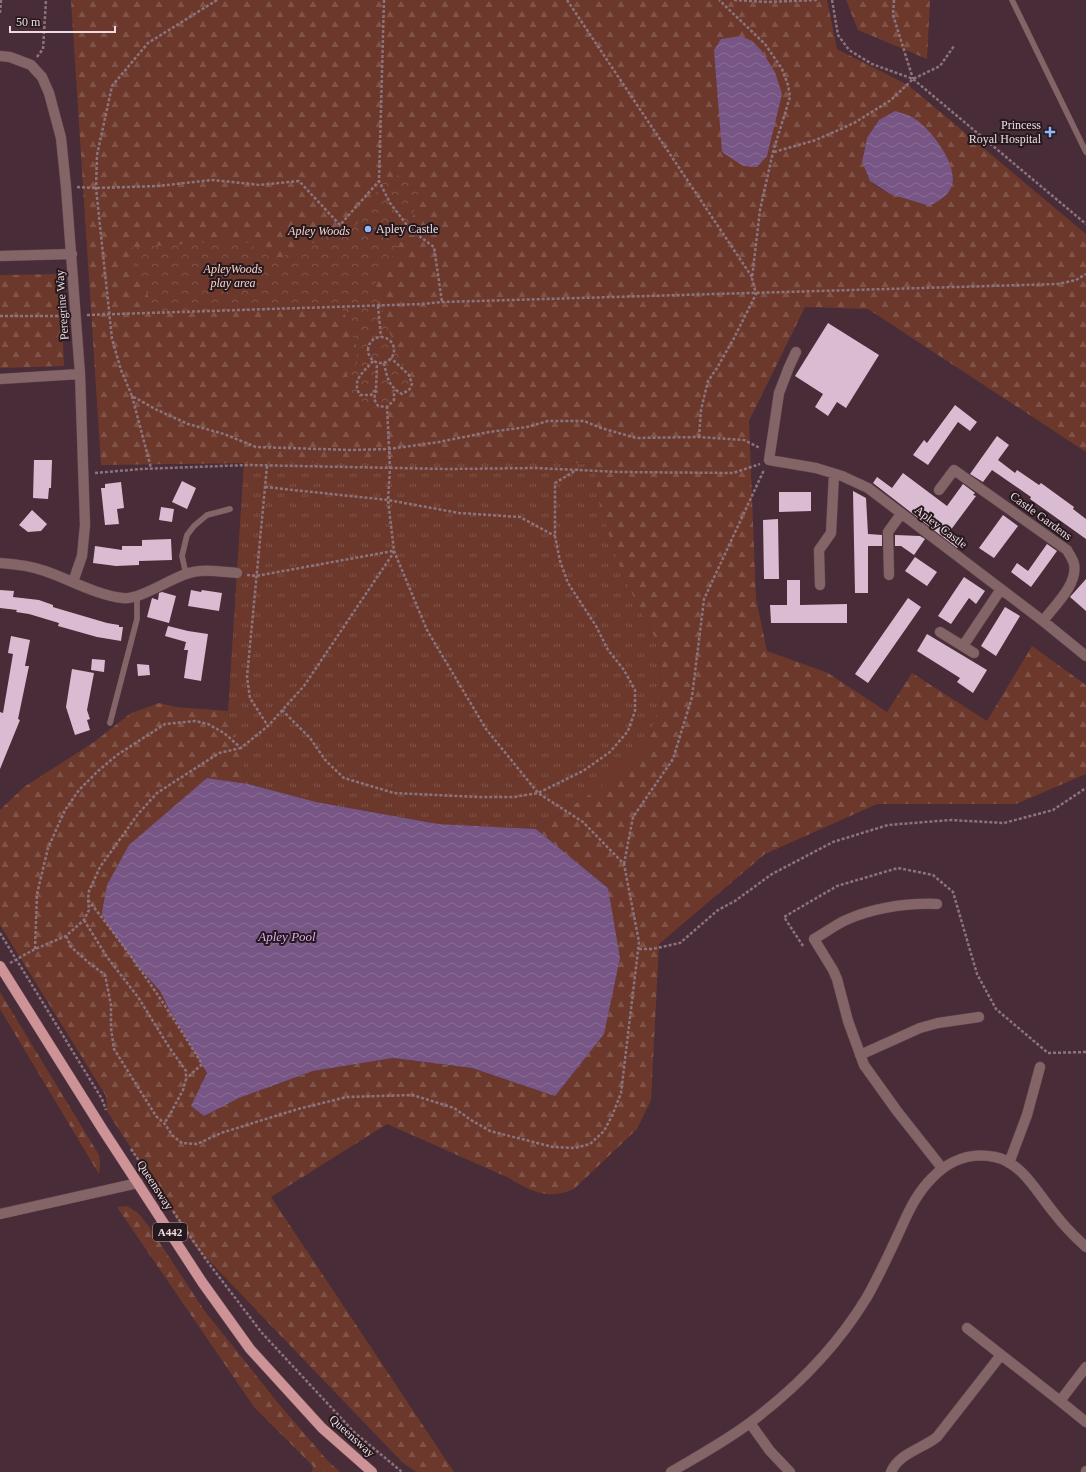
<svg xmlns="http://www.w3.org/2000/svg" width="1086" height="1472" font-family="Georgia,serif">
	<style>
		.grass { fill: url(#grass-tufts) }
		.forest { fill: url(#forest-firs); fill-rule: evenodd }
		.park { fill: url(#park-crowns) }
		.water { fill: url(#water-waves) }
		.building { fill: #dabcd2 }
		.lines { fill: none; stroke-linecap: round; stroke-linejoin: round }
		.lane-casing { stroke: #634852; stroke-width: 6 }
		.street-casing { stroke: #634852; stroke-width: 11 }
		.primary-casing { stroke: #634852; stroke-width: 11 }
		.path { stroke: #8c747d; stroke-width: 2.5; stroke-dasharray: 3 2; stroke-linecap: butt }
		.lane { stroke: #836567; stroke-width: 5.5 }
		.street { stroke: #836567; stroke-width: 10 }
		.primary { stroke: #ce9397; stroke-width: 10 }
		.poi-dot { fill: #8cb9fc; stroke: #26191e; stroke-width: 1.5 }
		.labels { text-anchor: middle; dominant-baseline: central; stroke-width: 4; stroke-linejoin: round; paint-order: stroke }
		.shield { fill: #26191e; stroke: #b2a1a6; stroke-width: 1 }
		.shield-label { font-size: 11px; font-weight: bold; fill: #eedbe1 }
		.poi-label { font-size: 12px; fill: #eedbe1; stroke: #26191e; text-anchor: end }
		.park-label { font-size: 12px; font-style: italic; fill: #f9d3ca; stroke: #26191e }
		.street-label { font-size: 12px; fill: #eedbe1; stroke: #26191e }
		.water-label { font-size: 13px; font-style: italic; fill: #dca9f1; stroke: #26191e }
	</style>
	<defs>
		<pattern id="grass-tufts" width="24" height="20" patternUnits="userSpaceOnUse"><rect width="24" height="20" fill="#6c382c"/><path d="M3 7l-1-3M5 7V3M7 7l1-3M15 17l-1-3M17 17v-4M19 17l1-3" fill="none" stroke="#81544a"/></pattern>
		<pattern id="forest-firs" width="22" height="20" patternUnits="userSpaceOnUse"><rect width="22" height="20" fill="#6c382c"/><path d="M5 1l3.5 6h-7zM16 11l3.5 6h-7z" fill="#81544a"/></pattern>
		<pattern id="park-crowns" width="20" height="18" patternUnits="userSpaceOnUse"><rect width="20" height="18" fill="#6c382c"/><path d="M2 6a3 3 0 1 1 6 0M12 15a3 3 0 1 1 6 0" fill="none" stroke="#81544a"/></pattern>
		<pattern id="water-waves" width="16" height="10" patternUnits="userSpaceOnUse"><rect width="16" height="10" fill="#775584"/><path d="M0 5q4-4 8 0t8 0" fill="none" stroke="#8b6d95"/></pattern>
	</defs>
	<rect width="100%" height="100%" fill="#482c37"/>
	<!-- grass -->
	<path class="grass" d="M488 460 594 464 623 576 656 640 662 698 646 748 598 789 536 829 438 824 316 802 248 784 228 711 244 462Z"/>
	<!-- forest -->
	<path class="forest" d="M71 0H827L837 49 908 85 1086 234V452L868 309 805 307 749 421 756 599 767 651 828 673 887 712 912 673 987 721 1032 646 1086 685V774L1016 804H877L765 854 659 944 651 1100 637 1129 574 1189C549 1200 531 1192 509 1178L387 1124 271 1197 454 1472H416L402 1462 193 1244 107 1111 106 1096 0 925V810L24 787 94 742 131 713 159 703 176 707 228 711 248 784 207 778 104 920 135 963 160 991 169 1009 207 1073 204 1116 239 1098 313 1071 393 1058 472 1068 555 1096 608 888 536 829 598 789 646 748 662 698 656 640 623 576 600 508 594 464 488 460 101 465ZM879 120 890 194C884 190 874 186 870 180 856 159 866 139 879 120Z
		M846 0H930L927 59 858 30Z
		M60 274 64 366 0 368V275Z
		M0 992 99 1155 100 1165 99 1174 0 1009Z
		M127 1206 138 1213 148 1225 204 1310 278 1403 327 1460 340 1472H312L313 1466 254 1407 117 1207Z"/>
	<!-- park -->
	<path class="park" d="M400 175 419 191 410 229 403 238 391 259 376 279 378 306 384 312 389 331 414 389 382 411 353 397 347 374 357 363 356 345 342 307 156 313 126 248 243 240 275 260 324 238 346 236 371 207 379 181Z"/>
	<!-- water -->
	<path class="water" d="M741 36 752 41 761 50 775 72 782 94 767 156 757 167 743 166 722 152 714 50 721 39Z
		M895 111C900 113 907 114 912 117 930 127 958 164 952 185 949 196 938 201 930 206L890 194 870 181 862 162 867 138 879 120Z
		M207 778 248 784 316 802 438 824 536 829 608 888 620 958 604 1034 555 1096 472 1068 393 1058 313 1071 239 1098 204 1116 191 1106 207 1073 169 1009 160 991 135 963 104 920 102 912 107 885 129 845Z"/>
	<!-- building -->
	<path class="building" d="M828 323 879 355 846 408 837 402 828 416 815 407 823 394 795 376Z
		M955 405 977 422 970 431 958 422 928 465 913 455 924 440 927 443Z
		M997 436 1009 445 998 460 1015 473 1017 470 1039 485 1041 483 1074 507 1073 509 1086 519V539L1030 499 1031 497 992 470 983 482 970 474Z
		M34 460H52L51 488H49L48 499 33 498Z
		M903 473 947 506 963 484 975 493 973 495 976 496 950 531 963 540 957 548 873 483 877 477 892 488Z
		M182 481 196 488 187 509 172 502Z
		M121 482 124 508 117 509 119 524 105 525 101 488H105V484Z
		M853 491 866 498 868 534 882 535V546H868V593H855Z
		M779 492H811V511L779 512Z
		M161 507 174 509 172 522 159 520Z
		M32 510 47 524 41 531 28 532 19 525Z
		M1003 515 1018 526 994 558 979 548Z
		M778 519 779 579H764L763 520Z
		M895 535 920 536 925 539 914 555 901 546H895Z
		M171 539 172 560 139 561V565L116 566 93 563 95 546 122 550V546H142V540Z
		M1047 544 1057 551 1031 587 1011 572 1017 563 1028 571Z
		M915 557 937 572 927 586 905 571Z
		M964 577 985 591 976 604 969 598 951 624 938 616Z
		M1086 579V611L1070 597Z
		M787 580H800V605L847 604V623H771L770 605H787Z
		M0 590 14 591 13 597 39 600 53 605V607L56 608 107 623 119 625V627H123L121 641 97 637 58 626 59 623 29 614 16 612 17 610 0 608Z
		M191 590 201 592 202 590 222 593 219 611 188 606Z
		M162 592 176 596 169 623 147 617 152 598 158 600 159 593Z
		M908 598 921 607 868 683 855 674Z
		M1005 607 1020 616 996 656 981 646Z
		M168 626 188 631 208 634 201 681 184 678 188 650H184L186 642 165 636Z
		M927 634 987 670 973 693 957 682 960 678 917 651Z
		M11 636 30 640 25 666H29L18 719 20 720 0 769V712L3 713 13 654 8 653Z
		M92 659 105 660 104 672 91 670Z
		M137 664 149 665 150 675 138 676Z
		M72 669 94 673 87 710 90 719 87 720 90 730 75 735 66 707Z"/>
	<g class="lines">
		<defs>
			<path id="lane" d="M1012 0 1086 152
				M186 574 182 556 187 535 194 526 207 515 230 509
				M110 723 137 619V595"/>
			<path id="street" d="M0 56 10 57 31 65 42 77 49 93 61 138 66 187 80 374 85 525 82 556 73 582
				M0 256 72 254
				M796 352 789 367 779 393 769 460 816 468 842 476 868 488 1043 621 1086 656
				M0 379 80 374
				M939 490 954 470 1067 550C1069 554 1073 559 1074 564 1078 584 1055 605 1043 621
				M0 563C15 564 31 566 45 571 71 580 96 595 123 598 139 600 170 579 186 574 202 568 221 572 237 573
				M889 575 888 532 901 514
				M820 585 819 550 831 533 834 474
				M940 632 974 653
				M963 646 1001 589
				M937 904C906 903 874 908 846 920 835 925 825 933 814 939L833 970 837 979 848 1021 864 1065 897 1111 942 1168
				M860 1055 920 1028 938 1023 979 1017
				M1009 1163 1027 1115 1040 1067
				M0 1214 138 1183
				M967 1328 1060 1401
				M1086 1367 1060 1401 1086 1422
				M750 1423 770 1451 790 1472
				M671 1472C698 1456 726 1441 751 1422 796 1388 838 1345 867 1297 880 1274 891 1250 902 1226 910 1208 918 1192 932 1178 949 1160 971 1152 995 1157 1023 1163 1037 1193 1055 1214 1064 1226 1075 1237 1086 1247
				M891 1472C899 1453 922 1449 937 1437L1001 1355
				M1086 1472V1471"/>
			<path id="primary" d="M0 966 103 1130 202 1282 250 1349 322 1428 372 1472"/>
		</defs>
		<!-- lane casing -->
		<use href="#lane" class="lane-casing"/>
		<!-- street casing -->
		<use href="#street" class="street-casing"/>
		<!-- primary casing -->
		<use href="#primary" class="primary-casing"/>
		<!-- path -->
		<path class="path" d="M217 0 148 43 112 86 97 155 96 188 112 339 121 370 132 396 157 410 188 424 224 434 256 447 351 450 389 449 439 442 489 432 527 427 548 421H584L601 428 636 438 699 437 744 440 760 448
			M384 0 379 181 390 203 410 229 434 247 442 302
			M567 0 752 277
			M734 0 767 2 817 0
			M832 0 838 35 849 50 872 64 913 79 1086 224
			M894 0 893 15 913 79
			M0 13 1 0
			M37 57 43 49 46 0
			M774 152 816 140 854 123 891 100 913 79 940 66 954 46
			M77 187 96 188 158 186 212 180 260 185 299 181 340 225 379 181
			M378 306 381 337
			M87 315 423 304 442 302 1058 284 1076 280 1086 274
			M0 316H64
			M368 350a13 13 0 1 1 26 0a13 13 0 1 1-26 0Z
			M373 361C363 373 351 380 360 395H371L376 390 377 363
			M384 363C387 377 388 386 402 394L409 390 412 384 409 375 391 358
			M376 390 374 399 378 406 387 407 394 400V390
			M132 396 151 468
			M699 437 701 410 708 381 717 368 734 338 756 294 752 278 760 210 773 152 790 97 788 85 782 69 765 44 719 0
			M267 466 247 677 250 698 268 726
			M95 473 141 469 248 465 448 469 536 468 620 472 733 473 760 464
			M265 487 388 500 459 513 520 517 555 536
			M247 575 256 576 393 551
			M282 710 310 738 326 761 344 778 394 793 478 797H514L538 793 583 771 610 752 628 731 635 711V690L624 670 608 650 596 626 568 583 560 561 555 536V483L578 469
			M624 864 633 817 673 759 692 697 704 599 764 470
			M88 900C130 952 167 1007 202 1064L187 1078
			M84 920 107 957 138 997 169 1047 186 1071V1079L183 1090 168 1118 164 1123
			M0 933 102 1099 106 1110
			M66 936 71 947 88 962 105 975 111 1005V1028L114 1049 156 1116 164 1123 173 1136 182 1143 197 1144 221 1133 298 1109 347 1097 413 1095 454 1108 471 1120 490 1131 553 1147 575 1148 590 1144 604 1131 612 1116 621 1093 639 942 624 864 583 822 538 793 486 729 427 630 394 551 388 500 390 468 387 407
			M803 946 784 917 837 886 898 868 933 875 953 892 977 974 996 1009 1048 1053 1086 1052
			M35 949 37 894 48 848 65 810 79 790 98 771 117 755 165 724 195 721 208 724 224 733 241 748 268 726 304 686 394 552
			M639 949H652L680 943 718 910 735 901 772 874 833 842 888 825 951 820 1004 823 1053 810 1086 788
			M10 963 35 949 66 936 84 920 89 910 88 899 89 891 100 867 138 814 157 793 219 753 241 748
			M131 1149 207 1261 262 1333 354 1432 402 1472"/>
		<!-- lane -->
		<use href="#lane" class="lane"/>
		<!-- street -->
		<use href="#street" class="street"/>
		<!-- primary -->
		<use href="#primary" class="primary"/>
	</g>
	<!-- markers -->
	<g class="poi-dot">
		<path d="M1048 126h4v4h4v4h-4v4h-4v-4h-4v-4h4z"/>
		<circle cx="368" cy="229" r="4"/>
	</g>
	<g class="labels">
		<!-- shield labels -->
		<rect class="shield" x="153" y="1223" width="34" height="18" rx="3"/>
		<g class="shield-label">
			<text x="170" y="1232">A442</text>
		</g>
		<!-- poi labels -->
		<g class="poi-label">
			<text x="1041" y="125">Princess<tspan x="1041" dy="14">Royal Hospital</tspan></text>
			<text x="376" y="229" text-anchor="start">Apley Castle</text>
		</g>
		<!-- park labels -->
		<g class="park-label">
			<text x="319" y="231">Apley Woods</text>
			<text x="233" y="269">ApleyWoods<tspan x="233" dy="14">play area</tspan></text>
		</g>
		<!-- street labels -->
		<g class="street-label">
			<text transform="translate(62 305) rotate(-94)">Peregrine Way</text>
			<text transform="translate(1041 516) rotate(36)">Castle Gardens</text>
			<text transform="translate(941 527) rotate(37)">Apley Castle</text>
			<text transform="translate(155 1185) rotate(57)">Queensway</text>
			<text transform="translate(352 1436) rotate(42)">Queensway</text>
		</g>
		<!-- water labels -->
		<g class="water-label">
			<text x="287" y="936">Apley Pool</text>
		</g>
	</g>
	<!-- scale -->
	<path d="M10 26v6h105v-6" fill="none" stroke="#eedbe1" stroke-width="2"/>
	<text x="16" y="26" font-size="12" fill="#eedbe1" stroke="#26191e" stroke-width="3" paint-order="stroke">50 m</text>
</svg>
